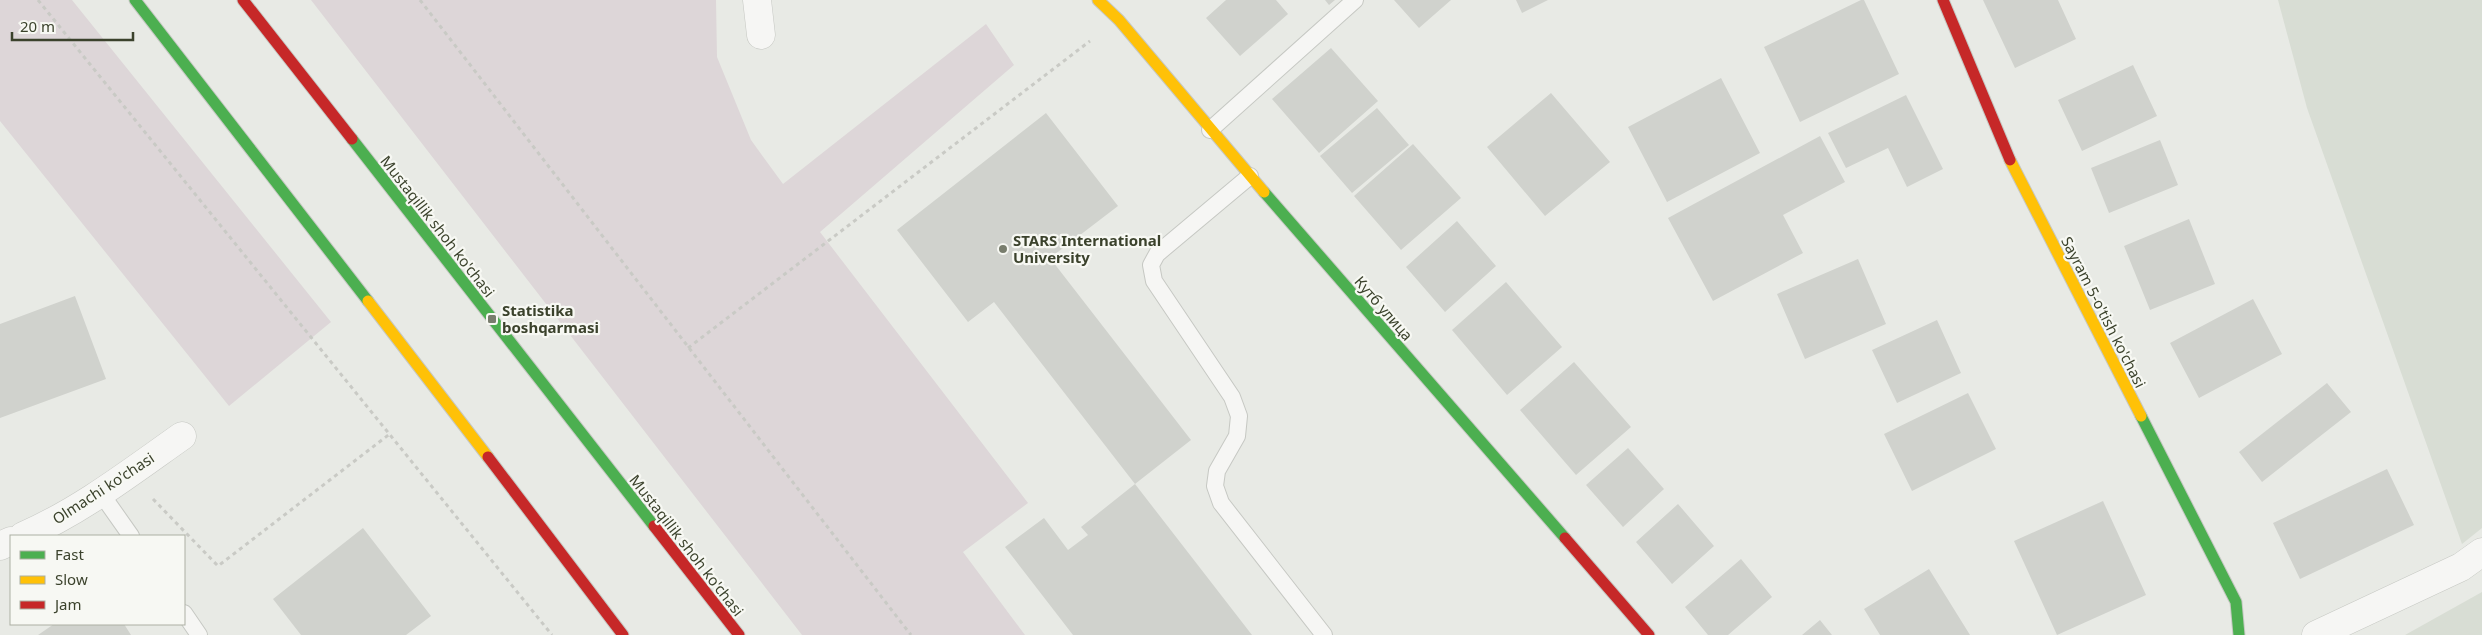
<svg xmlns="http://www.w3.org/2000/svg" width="2482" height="635" font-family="'Noto Sans',sans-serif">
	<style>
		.built { fill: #d8ddd4 }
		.green { fill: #ddd6d8 }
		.building { fill: #d0d2cd }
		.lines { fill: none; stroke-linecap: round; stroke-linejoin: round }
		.lane-casing { stroke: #c6c8c3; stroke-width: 18 }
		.street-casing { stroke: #c6c8c3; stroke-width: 29 }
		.fast-casing { stroke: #c6c8c3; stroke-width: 13 }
		.slow-casing { stroke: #c6c8c3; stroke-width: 13 }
		.jam-casing { stroke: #c6c8c3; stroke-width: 13 }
		.path { stroke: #c9cac5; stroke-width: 3; stroke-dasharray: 4 4; stroke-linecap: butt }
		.lane { stroke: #f6f6f4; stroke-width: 16 }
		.street { stroke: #f6f6f4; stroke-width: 28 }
		.fast { stroke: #4caf50; stroke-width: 11 }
		.slow { stroke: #ffc107; stroke-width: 11 }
		.jam { stroke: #c62828; stroke-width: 11 }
		.poi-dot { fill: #787d6d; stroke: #f7f8f3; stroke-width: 2 }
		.labels { text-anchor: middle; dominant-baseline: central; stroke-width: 4.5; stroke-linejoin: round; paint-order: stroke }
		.street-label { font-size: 15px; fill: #3b422c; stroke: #f7f8f3 }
		.poi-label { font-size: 15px; font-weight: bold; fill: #3b422c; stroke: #f7f8f3; text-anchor: start }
	</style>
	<rect width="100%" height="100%" fill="#e8eae5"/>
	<!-- built -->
	<path class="built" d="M2278 0H2482V528L2462 544 2307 108Z
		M2482 592V635H2405Z"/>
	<!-- green -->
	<path class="green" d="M0 0H72L331 322 229 406 0 121Z
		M311 0H716L717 57 751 140 783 184 986 24 1014 65 820 232 1028 503 963 552 1025 635H802Z"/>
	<!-- building -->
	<path class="building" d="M1226 0H1276L1288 14 1240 56 1206 18Z
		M1325 0H1335L1329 5Z
		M1394 0H1451L1419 28Z
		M1516 0H1548L1522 13Z
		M1861 0H1864L1899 74 1800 122 1764 47Z
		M1983 0H2058L2076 39 2015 68Z
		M1331 48 1378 101 1319 153 1272 99Z
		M2133 65 2157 116 2082 151 2058 100Z
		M1721 78 1760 153 1667 202 1628 127Z
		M1551 93 1610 162 1545 216 1487 147Z
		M1906 95 1943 169 1907 187 1888 148 1846 168 1828 133Z
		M1377 108 1409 145 1352 193 1320 156Z
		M1046 113 1118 206 1050 258 1191 440 1135 484 1252 635H1073L1005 547 1044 518 1068 550 1088 535 1081 527 1135 484 994 302 968 322 897 230Z
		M1820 136 1845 182 1783 215 1803 253 1713 301 1668 218Z
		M2160 140 2178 185 2109 213 2091 168Z
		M1413 144 1461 198 1401 250 1354 196Z
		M2189 219 2215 284 2150 310 2124 246Z
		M1457 221 1496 266 1445 312 1406 267Z
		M1858 259 1886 324 1805 359 1777 294Z
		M1506 282 1562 347 1507 395 1452 330Z
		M75 296 106 379 0 418V324Z
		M2253 299 2282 354 2199 398 2170 343Z
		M1937 320 1961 373 1897 403 1872 350Z
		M1574 362 1631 427 1576 475 1520 410Z
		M2327 383 2351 412 2262 482 2239 452Z
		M1968 393 1996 449 1912 491 1884 434Z
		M1628 448 1664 489 1623 527 1586 485Z
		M2387 469 2414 525 2300 579 2273 523Z
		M2103 501 2146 595 2057 635 2014 541Z
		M1678 504 1714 546 1672 584 1636 542Z
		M363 528 431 616 406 635H301L273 599Z
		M1741 559 1772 597 1728 635H1708L1685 607Z
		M1929 569 1970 635H1880L1864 609Z
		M1820 620 1832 635H1802Z
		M54 624H124L131 635H38Z"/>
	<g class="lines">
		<defs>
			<path id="lane" d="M1210 130 1355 0
				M1250 176 1157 254 1151 265 1154 281 1232 397 1239 416 1237 436 1217 471 1215 486 1221 503 1324 635
				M100 492 131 536
				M184 613 199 635"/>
			<path id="street" d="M757 0 761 35
				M23 536C79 512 131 472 182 436
				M0 546 11 541
				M2316 635 2461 567 2482 552"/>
			<path id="fast" d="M135 0 368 301
				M352 139 654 526
				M1264 192 1565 538
				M2141 416 2236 602 2239 635"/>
			<path id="slow" d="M1098 0 1119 20 1264 192
				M2010 160 2141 416
				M368 301 488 457"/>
			<path id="jam" d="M243 0 352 139
				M1943 0 2010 160
				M488 457 623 635
				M654 526 739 635
				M1565 538 1649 635"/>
		</defs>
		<!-- lane casing -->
		<use href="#lane" class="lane-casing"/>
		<!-- street casing -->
		<use href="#street" class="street-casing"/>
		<!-- fast casing -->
		<use href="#fast" class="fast-casing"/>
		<!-- slow casing -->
		<use href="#slow" class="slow-casing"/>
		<!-- jam casing -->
		<use href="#jam" class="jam-casing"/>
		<!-- path -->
		<path class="path" d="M38 0 552 635
			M420 0 911 635
			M688 348 1090 41
			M153 499 218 566 391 433"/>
		<!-- lane -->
		<use href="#lane" class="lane"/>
		<!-- street -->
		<use href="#street" class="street"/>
		<!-- fast -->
		<use href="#fast" class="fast"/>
		<!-- slow -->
		<use href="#slow" class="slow"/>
		<!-- jam -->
		<use href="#jam" class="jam"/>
	</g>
	<!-- markers -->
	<g class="poi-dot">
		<circle cx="1003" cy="249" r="5"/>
		<rect x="487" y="314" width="10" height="10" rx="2.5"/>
	</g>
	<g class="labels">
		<!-- street labels -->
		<g class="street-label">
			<text transform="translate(438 226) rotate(52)">Mustaqillik shoh ko'chasi</text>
			<text transform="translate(1384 308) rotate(49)">Кутб улица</text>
			<text transform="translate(2104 312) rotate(63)">Sayram 5-o'tish ko'chasi</text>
			<text transform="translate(103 488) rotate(-33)">Olmachi ko'chasi</text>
			<text transform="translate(687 545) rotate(52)">Mustaqillik shoh ko'chasi</text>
		</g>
		<!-- poi labels -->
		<g class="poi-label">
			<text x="1013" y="240">STARS International<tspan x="1013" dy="17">University</tspan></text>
			<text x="502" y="310">Statistika<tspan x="502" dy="17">boshqarmasi</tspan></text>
		</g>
	</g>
	<!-- legend -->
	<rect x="10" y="535" width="175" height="90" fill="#f7f8f3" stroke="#acafa3"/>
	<rect x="20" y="551" width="25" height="8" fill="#4caf50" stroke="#acafa3"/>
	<text x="55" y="560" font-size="15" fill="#3b422c">Fast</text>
	<rect x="20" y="576" width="25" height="8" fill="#ffc107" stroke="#acafa3"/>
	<text x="55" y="585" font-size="15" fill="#3b422c">Slow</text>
	<rect x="20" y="601" width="25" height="8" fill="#c62828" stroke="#acafa3"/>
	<text x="55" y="610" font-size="15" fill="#3b422c">Jam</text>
	<!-- scale -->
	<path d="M12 32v8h121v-8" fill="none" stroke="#3b422c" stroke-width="2.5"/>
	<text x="20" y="32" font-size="15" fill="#3b422c" stroke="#f7f8f3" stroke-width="4" paint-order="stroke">20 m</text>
</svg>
